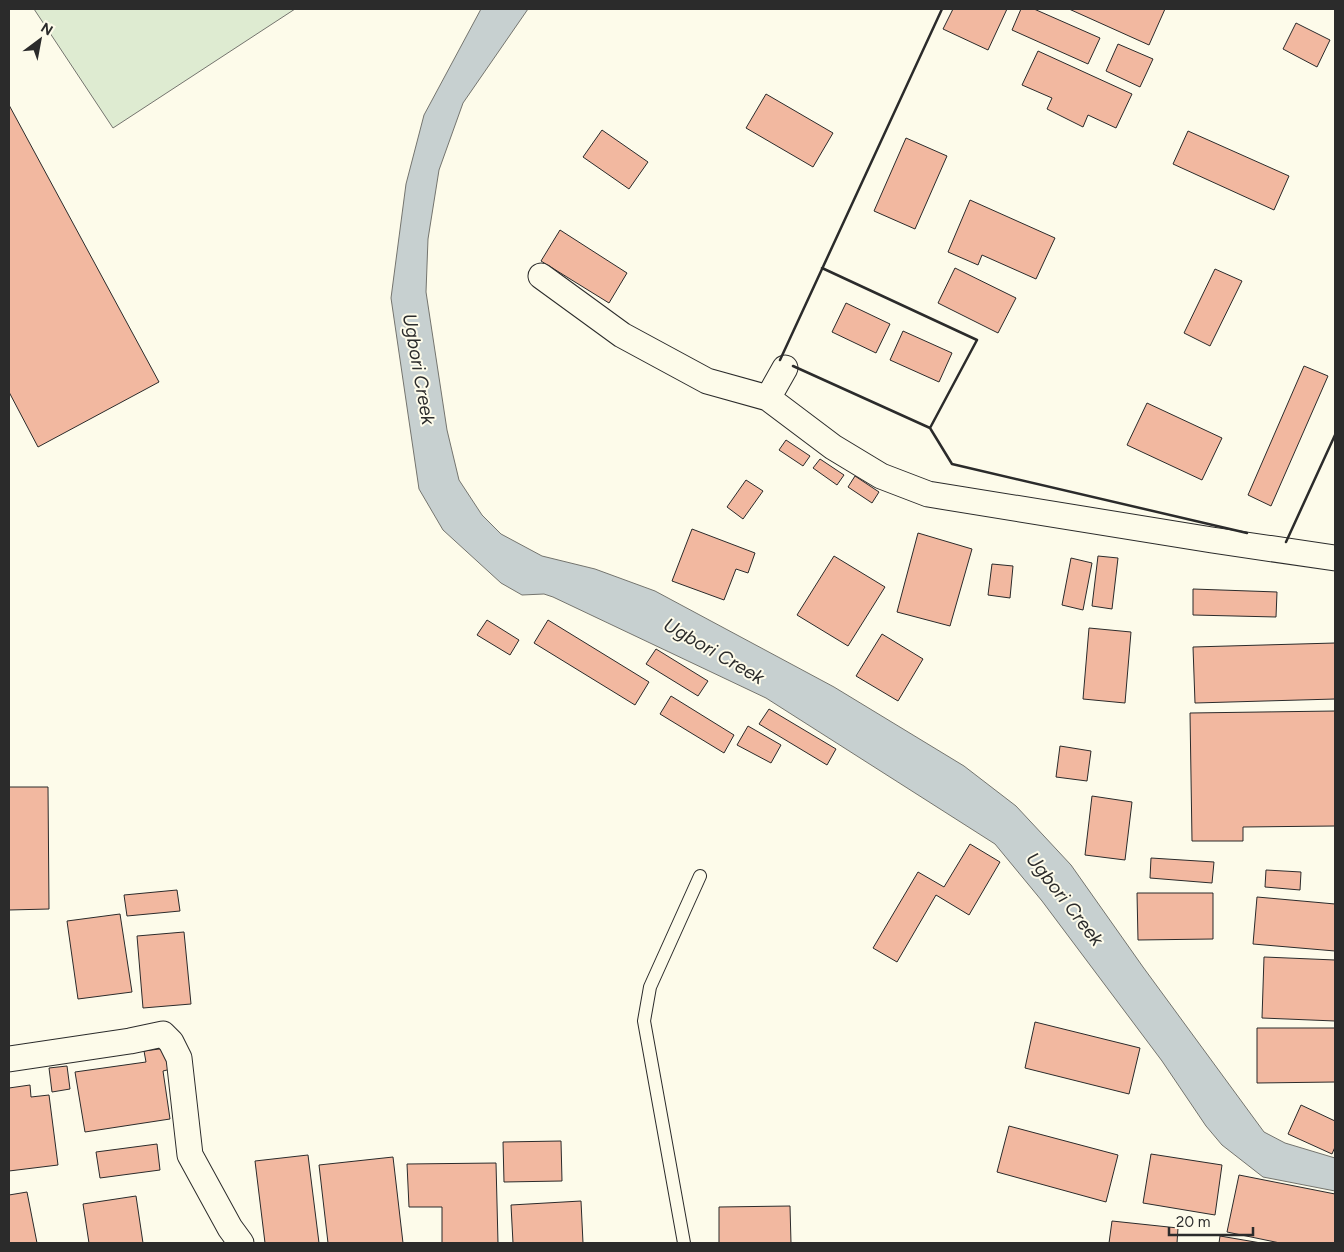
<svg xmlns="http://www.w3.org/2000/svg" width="1344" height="1252" font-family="Figtree,sans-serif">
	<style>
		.green { fill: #deebd1; stroke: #74746e }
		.water { fill: #c7d0d0; stroke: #74746e }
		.building { fill: #f2b8a0; stroke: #2b2b2b }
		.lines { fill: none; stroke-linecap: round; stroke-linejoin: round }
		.service-casing { stroke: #2b2b2b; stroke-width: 14 }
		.minor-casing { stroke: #2b2b2b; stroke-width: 27 }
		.service { stroke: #fdfbea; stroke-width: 12 }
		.minor { stroke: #fdfbea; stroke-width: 25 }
		.wall { stroke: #2b2b2b; stroke-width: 2.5 }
		.labels { text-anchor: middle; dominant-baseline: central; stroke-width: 4; stroke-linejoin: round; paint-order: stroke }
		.water-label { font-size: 19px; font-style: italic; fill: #2b2b2b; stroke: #fdfbea }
	</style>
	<rect width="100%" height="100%" fill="#fdfbea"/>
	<!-- green -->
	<path class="green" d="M34 9H295L113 128Z"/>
	<!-- water -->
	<path class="water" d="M481 9H528L463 103 439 170 428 239 426 292 447 430 459 480 482 515 501 534 542 556 595 569 655 591 834 687 964 766 1016 806 1071 865 1143 967 1264 1132 1285 1143 1335 1158V1191L1263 1177 1222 1145 1206 1126 1162 1061 1042 901 995 844 766 698 553 597 544 594 522 595 501 583 443 530 419 489 391 298 406 184 424 115Z"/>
	<!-- building -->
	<path class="building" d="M953 9H1007L988 50 943 29Z
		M1021 9H1034L1100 38 1088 64 1012 30Z
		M1069 9H1165L1149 45Z
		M1296 23 1330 40 1317 67 1283 49Z
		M1118 44 1153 59 1140 87 1106 71Z
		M1038 51 1132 94 1116 128 1088 115 1083 127 1047 109 1052 98 1022 85Z
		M766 94 833 133 813 167 746 128Z
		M9 105 159 382 38 447 9 392Z
		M602 130 648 162 629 189 583 157Z
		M1188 131 1289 176 1274 210 1173 164Z
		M906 138 947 156 915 229 874 211Z
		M970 200 1055 238 1036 279 982 255 978 265 948 252Z
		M560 230 627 273 609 303 541 261Z
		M955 268 1016 298 998 333 938 303Z
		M1215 269 1242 281 1210 346 1184 333Z
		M846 303 890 324 876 353 832 332Z
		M903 331 952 353 939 382 890 360Z
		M1304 366 1328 376 1271 506 1248 495Z
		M1147 403 1222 438 1202 480 1127 445Z
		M786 440 810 456 803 466 779 450Z
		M820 459 844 475 837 485 813 468Z
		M855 476 879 492 872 503 848 487Z
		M746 480 763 491 743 519 727 507Z
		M692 529 755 553 748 573 736 569 724 600 672 581Z
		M918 533 972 549 950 626 897 612Z
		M834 556 885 587 848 646 797 615Z
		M1098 556 1118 558 1112 609 1092 606Z
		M1071 558 1092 563 1083 610 1062 605Z
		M992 564 1013 566 1010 598 988 595Z
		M1193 589 1277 592 1276 617 1193 615Z
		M487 620 519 640 510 655 477 635Z
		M548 620 649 682 635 705 534 643Z
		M1089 628 1131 632 1125 703 1083 699Z
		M882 634 923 659 898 701 856 676Z
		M1335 643V699L1195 703 1193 647Z
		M656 649 708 681 698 696 646 664Z
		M671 696 734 735 724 753 660 714Z
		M769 709 836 749 827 765 759 724Z
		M1335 711V826L1243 827V841H1192L1190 713Z
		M748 726 781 745 771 763 737 745Z
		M1060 746 1091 751 1087 781 1056 777Z
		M9 787H48L49 909 9 910Z
		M1092 796 1132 802 1125 860 1085 855Z
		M970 844 1000 862 969 915 936 895 897 962 873 948 918 872 944 887Z
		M1151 858 1214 862 1212 883 1150 878Z
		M1266 870 1301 872 1300 890 1265 887Z
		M177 890 180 911 127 916 124 895Z
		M1137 893H1213V939L1138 940Z
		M1257 897 1335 904V951L1253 944Z
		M120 914 132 992 78 999 67 921Z
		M184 932 191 1004 143 1008 137 936Z
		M1264 957 1335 960V1021L1262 1018Z
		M1035 1022 1140 1048 1129 1094 1025 1068Z
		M1257 1028H1335V1082L1257 1083Z
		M167 1048 171 1069 163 1071 170 1119 85 1132 75 1072 146 1062 144 1051Z
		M67 1066 70 1089 52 1092 49 1068Z
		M30 1085 31 1097 49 1095 58 1165 9 1171V1088Z
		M1301 1105 1335 1121V1147L1332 1154 1288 1134Z
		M1009 1126 1118 1155 1106 1202 997 1172Z
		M561 1141 562 1181 504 1182 503 1142Z
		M157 1144 160 1170 100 1178 96 1152Z
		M1151 1154 1222 1165 1215 1215 1143 1203Z
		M308 1155 319 1243H265L255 1161Z
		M393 1157 403 1243H328L319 1165Z
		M496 1163 498 1243H442V1207H409L407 1164Z
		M1239 1175 1335 1194V1243H1280L1227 1232Z
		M27 1192 37 1243H9V1195Z
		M136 1196 143 1243H89L83 1204Z
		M581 1201 583 1243H513L511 1205Z
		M790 1206 791 1243H719V1207Z
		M1112 1221 1178 1228 1177 1243H1109Z
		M1220 1236 1261 1243H1219Z"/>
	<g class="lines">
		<defs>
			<path id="service" d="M684 1243 644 1021 650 987 700 876"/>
			<path id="minor" d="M541 276 622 335 707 381 768 398
				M785 368 768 398 833 447 881 476 928 494 1212 540 1335 558
				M9 1059 130 1041 163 1034 171 1042 179 1058 190 1155 230 1228 241 1243"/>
		</defs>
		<!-- service casing -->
		<use href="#service" class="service-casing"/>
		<!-- minor casing -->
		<use href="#minor" class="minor-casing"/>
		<!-- service -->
		<use href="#service" class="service"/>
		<!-- minor -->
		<use href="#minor" class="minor"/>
		<!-- wall -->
		<path class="wall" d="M822 268 977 340 930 428
			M780 360 942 9
			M793 366 930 428 952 464 1247 533
			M1286 542 1335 435"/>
	</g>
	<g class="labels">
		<!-- water labels -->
		<g class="water-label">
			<text transform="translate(419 369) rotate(80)">Ugbori Creek</text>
			<text transform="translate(714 651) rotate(30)">Ugbori Creek</text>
			<text transform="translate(1065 899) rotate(52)">Ugbori Creek</text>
		</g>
	</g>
	<!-- border -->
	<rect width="1344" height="1252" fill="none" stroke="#2b2b2b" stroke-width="20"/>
	<!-- north arrow -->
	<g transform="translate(40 40) rotate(32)" stroke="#fdfbea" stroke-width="4" paint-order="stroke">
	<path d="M0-4L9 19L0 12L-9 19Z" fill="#2b2b2b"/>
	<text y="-8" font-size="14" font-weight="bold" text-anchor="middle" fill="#2b2b2b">N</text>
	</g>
	<!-- scale -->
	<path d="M1169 1227v8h84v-8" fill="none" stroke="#2b2b2b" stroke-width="2.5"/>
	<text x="1176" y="1227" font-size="15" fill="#2b2b2b" stroke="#fdfbea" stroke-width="4" paint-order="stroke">20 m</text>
</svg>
